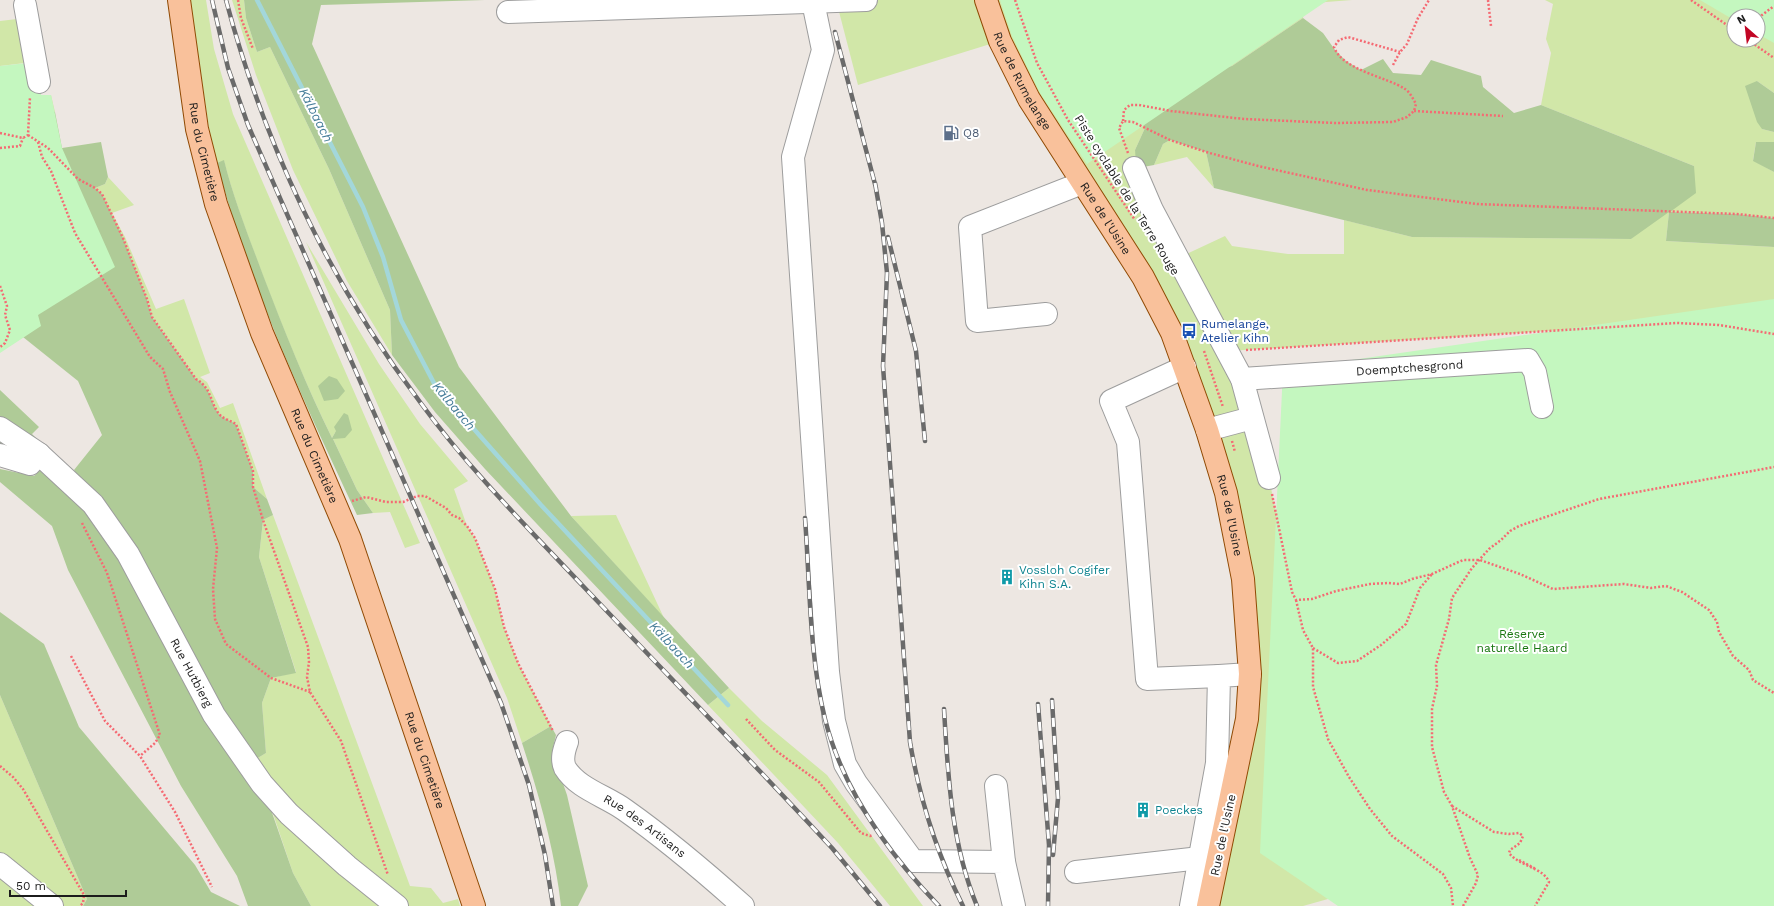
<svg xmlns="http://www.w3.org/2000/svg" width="1774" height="906" font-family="'Work Sans',sans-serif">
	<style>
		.grass { fill: #d1e7a8; fill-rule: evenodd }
		.forest { fill: #afcb97 }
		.park { fill: #c4f7bf }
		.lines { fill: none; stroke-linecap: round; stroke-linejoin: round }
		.stream { stroke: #a3d7da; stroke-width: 4.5 }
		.minor-casing { stroke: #9d9d9d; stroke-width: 24 }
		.major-casing { stroke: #904a04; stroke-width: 24 }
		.path { stroke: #f56a73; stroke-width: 2.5; stroke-dasharray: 2 2; stroke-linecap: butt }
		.minor { stroke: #fff; stroke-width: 22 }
		.major { stroke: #f9c19b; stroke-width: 22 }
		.rail-casing { stroke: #6a6a6a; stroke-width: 4.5 }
		.rail { stroke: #fff; stroke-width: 3; stroke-dasharray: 9; stroke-linecap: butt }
		.labels { text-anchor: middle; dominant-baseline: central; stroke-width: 4; stroke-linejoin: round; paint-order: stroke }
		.street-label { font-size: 12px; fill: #1c1c1c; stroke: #fff }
		.service-label { font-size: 12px; fill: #4e5e75; stroke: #fff; text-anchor: start }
		.transit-label { font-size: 12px; fill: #164399; stroke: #fff; text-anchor: start }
		.culture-label { font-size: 12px; fill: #0d838f; stroke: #fff; text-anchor: start }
		.park-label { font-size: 12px; fill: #17760e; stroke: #fff }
		.water-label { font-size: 13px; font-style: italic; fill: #467d99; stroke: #fff }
	</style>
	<rect width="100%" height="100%" fill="#ede7e2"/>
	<!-- grass -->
	<path class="grass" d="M190 0H206L214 49 233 114 420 543 405 548 390 512 373 513 357 490 333 439 336 431 332 438C306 385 284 331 263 276 249 238 234 200 224 161L217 163 210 135Z
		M232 0H244L246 18 257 52 270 47 329 169 390 310 392 355 347 281 293 170 256 75Z
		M836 0H1352L1326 2 1304 6 1303 18 1232 66 1205 72 1136 114 1145 128 1135 150 1178 258 1225 236 1232 246 1288 254H1344V220L1412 237 1631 239 1694 166 1541 105 1551 53 1546 39 1553 4 1545 0H1774V93L1757 81 1762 129 1774 132V142H1756L1753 160 1774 172V218L1737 214 1669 212 1666 241 1774 247V312L1677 323 1228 351 1269 478 1292 592 1328 899 1303 906H1208L1236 774 1243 579 1185 367 1000 41 858 85ZM1734 16H1758V40H1734Z
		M34 17 37 62 41 95H51L55 112 30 96 33 62 0 66V21Z
		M1170 140 1206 152 1214 188 1187 157 1154 165 1163 144Z
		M108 177 134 205 112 213 125 237 156 309 184 299 210 373 200 377 207 382 220 408 233 403 267 499 253 487V471L236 424C231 422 225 419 221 416 209 404 214 390 196 379L152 317 147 299 102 194 95 188 105 184Z
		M306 242 379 364 420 424 468 481 454 489 467 526 475 538 495 589 504 627 518 663 551 726 522 743 507 698Z
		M273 515 410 886 431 888 443 903 458 899 460 906H311L293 873 263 784 248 764 266 753 262 703 271 678 296 672 259 557 263 520Z
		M616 515 664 618 571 516Z
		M729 688 762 721 827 775 923 906H890L838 843 708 705Z
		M0 695 87 899 83 906H0Z"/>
	<!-- forest -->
	<path class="forest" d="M244 0H485L321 5 312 44 459 367 571 516 729 688 708 705 485 469 435 412 392 355 390 310 329 169 270 47 257 52 246 18Z
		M1303 18 1323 33 1335 50 1346 61 1361 70 1383 59 1393 73 1421 75 1431 60 1481 76 1483 87 1514 113 1541 105 1694 166 1696 193 1670 212 1737 214 1774 218V247L1666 241 1669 212 1631 239 1412 237 1214 188 1206 152 1170 140 1163 144 1154 165 1143 167 1136 163 1135 150 1145 128 1136 114 1205 72 1232 66Z
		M0 66 30 96 55 112 62 148 101 142 108 177 105 184 95 188 102 194 123 238 147 299 152 317 196 379C214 390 209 404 221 416 225 419 231 421 236 424L253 471V487L267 499 273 515 263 520 259 557 296 673 271 678 262 703 266 753 248 764 262 784 293 873 311 906H248L237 876 181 786 68 570 52 526 0 482V469L34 476 40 470 92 502 74 470 102 435 78 381 23 337 0 352Z
		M1757 81 1774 93V132L1762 129 1757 122 1745 86Z
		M1756 142H1774V172L1753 161Z
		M224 160C234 200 249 237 263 275 284 330 306 385 332 438L336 431 334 427 344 413 348 415 352 430 345 438 333 439 357 490 373 513 357 515C303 400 249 285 217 163Z
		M329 376 337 379 345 391 338 399 324 401 318 386Z
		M0 390 39 427 32 434 38 440 34 444 0 455Z
		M0 612 44 644 79 727 195 865 211 892 240 906H83L87 899 0 695Z
		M551 726 556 735 552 752 567 795 588 886 578 906H561C555 851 539 795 522 743Z"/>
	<!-- park -->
	<path class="park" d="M1000 0H1328L1087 164 1040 93 1012 36Z
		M1700 0H1774V43L1758 34V16H1734V20Z
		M37 62 41 95H51L62 148 115 267 38 315 41 326 0 353V66Z
		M1774 299V906H1338L1260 853 1283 370Z"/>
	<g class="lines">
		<!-- stream -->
		<path class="stream" d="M257 0 363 207 383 257 401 320 435 385 541 505 728 705"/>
		<defs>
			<g id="minor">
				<path d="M813 2 823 50 793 157 828 672 834 721 845 764 856 783 913 861 1004 862 1014 906"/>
				<path d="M25 5 39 82"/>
				<path d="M508 12 866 0"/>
				<path d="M1134 168 1152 210 1242 379 1269 478"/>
				<path d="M1046 314 977 321 970 227 1082 183"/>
				<path d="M1185 367 1111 401 1128 442 1147 679 1219 676"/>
				<path id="s1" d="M1242 379 1528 360 1535 372 1542 407"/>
				<path id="s2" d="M0 428 39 454 93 504 128 554 214 715 262 784 289 814 347 866 397 906"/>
				<path d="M1207 430 1252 418"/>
				<path d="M0 455 30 464 39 454"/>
				<path id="s3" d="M567 742C564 750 561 759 565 768 578 789 606 796 625 810 666 839 705 872 743 906"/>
				<path d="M996 786 1004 862"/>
				<path d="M0 864 52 906"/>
				<path d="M1076 872 1200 858"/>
				<path d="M1191 906 1217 763 1219 676 1250 674"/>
			</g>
			<g id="major">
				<path id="s4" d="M179 0 197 129 216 204 262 333 350 539 474 906"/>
				<path id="s5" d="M986 0 1000 41 1029 99 1143 277 1172 333 1207 430 1226 493 1243 579 1250 674 1247 719 1208 906"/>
			</g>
		</defs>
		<!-- minor casing -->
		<use href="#minor" class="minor-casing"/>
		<!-- major casing -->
		<use href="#major" class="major-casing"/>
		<!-- path -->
		<path class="path" d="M238 0 241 18 253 49
			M1015 0 1037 63 1068 120 1135 220
			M1488 0 1491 26
			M1691 0 1734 30
			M1758 18 1774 6
			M1748 40 1774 58
			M1393 65 1400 52 1407 44 1418 18 1429 0
			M1414 111 1503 116
			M1123 121 1124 110 1130 105H1139L1171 111 1244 119 1335 123 1393 122 1407 117 1414 111 1416 104C1413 99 1410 92 1405 89 1387 77 1342 70 1334 47L1339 40 1348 37 1400 52
			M0 133 23 138 28 135 30 97
			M28 135 48 148 78 179 95 188 102 194 123 238 147 299 152 317 196 379C214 390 209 404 221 416 225 419 231 421 236 424L253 471V487L263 520 308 647 309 662 307 677 310 692 341 741 388 875
			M38 142 42 157 51 171 75 233 150 357 163 369 170 392 200 461 217 548 213 589 215 619 226 644 271 678 310 692
			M0 148 20 146 23 138
			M1128 153 1119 128 1123 121 1133 122 1170 140 1206 152 1258 166 1367 190 1477 204 1737 214 1774 218
			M0 286 7 306 5 315 10 330 5 343 0 347
			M1246 350 1677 323 1719 325 1774 334
			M1204 351 1223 407
			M1232 441 1235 452
			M1272 494 1292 592 1296 600 1312 599 1336 591 1370 584 1388 583 1400 584 1412 579 1432 574 1463 560H1480L1520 574 1553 589 1624 584 1651 588 1666 586 1682 592 1709 610 1717 622 1719 632 1733 656 1749 670 1753 680 1774 693
			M352 501 366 497 386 502H403L417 496H425L446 508 452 515 459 518 467 526 475 538 495 589 504 627 518 663 553 731
			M82 523 107 573 160 735 155 743 140 756
			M1296 600 1303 630 1313 648V687L1328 739 1349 777 1370 809 1392 836 1443 874 1451 888 1453 906
			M1313 648 1338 663 1357 661 1381 645 1406 624 1420 588 1432 574
			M71 656 105 721 140 756 175 812 212 887
			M746 719 775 750 819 782 861 833 870 836 873 835
			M0 766 13 777 23 789 84 895 83 903 80 906
			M1452 806 1494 832 1509 834 1519 833 1523 836 1520 843 1510 850 1509 853C1519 866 1544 868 1549 882L1535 906
			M1519 860 1536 869
			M1463 906 1476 883 1478 875 1470 858 1452 806 1444 792 1432 747V709L1437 686 1436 665 1449 619 1452 598 1472 568 1489 549 1501 540 1510 531 1519 526 1599 499 1774 467"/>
		<!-- minor -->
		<use href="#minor" class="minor"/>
		<!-- major -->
		<use href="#major" class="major"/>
		<defs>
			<path id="rail" d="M212 0 228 68 248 125 501 703 529 785 545 855 553 906
				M226 0C264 144 330 283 420 402 468 468 526 526 582 585 656 663 731 740 804 818L832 848 880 906
				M835 32 876 188
				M875 183 882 223 887 273 883 366 910 742C920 801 936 852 963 906
				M888 237 916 351 925 441
				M805 518C810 584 809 654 825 719 843 791 889 854 939 906
				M1052 700 1058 798 1053 855
				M1038 704 1049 845 1048 906
				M944 709C948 776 951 843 977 906"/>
		</defs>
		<!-- rail casing -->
		<use href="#rail" class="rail-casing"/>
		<!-- rail -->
		<use href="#rail" class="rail"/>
	</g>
	<!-- icons -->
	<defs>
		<symbol id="fuel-bare" viewBox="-9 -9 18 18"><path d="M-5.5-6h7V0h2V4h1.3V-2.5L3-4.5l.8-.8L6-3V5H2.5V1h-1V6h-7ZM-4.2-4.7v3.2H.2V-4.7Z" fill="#5c6f8a" stroke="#fff" stroke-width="2.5" paint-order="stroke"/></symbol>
		<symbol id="bus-bare" viewBox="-9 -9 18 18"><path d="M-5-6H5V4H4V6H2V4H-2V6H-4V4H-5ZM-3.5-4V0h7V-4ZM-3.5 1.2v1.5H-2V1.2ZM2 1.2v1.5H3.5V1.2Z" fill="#1a4fb4" stroke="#fff" stroke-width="2.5" paint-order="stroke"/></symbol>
		<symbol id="building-bare" viewBox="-9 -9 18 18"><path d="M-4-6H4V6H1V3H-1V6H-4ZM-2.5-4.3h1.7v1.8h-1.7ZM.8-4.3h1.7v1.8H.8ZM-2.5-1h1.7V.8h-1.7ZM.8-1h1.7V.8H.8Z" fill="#0f9aa8" stroke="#fff" stroke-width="2.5" paint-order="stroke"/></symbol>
	</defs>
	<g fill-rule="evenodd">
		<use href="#fuel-bare" x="940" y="122" width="22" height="22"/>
		<use href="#bus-bare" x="1178" y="320" width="22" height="22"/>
		<use href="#building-bare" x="996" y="566" width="22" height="22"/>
		<use href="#building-bare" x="1132" y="799" width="22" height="22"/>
	</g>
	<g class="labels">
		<!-- street labels -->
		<g class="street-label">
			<text stroke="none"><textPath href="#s5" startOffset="89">Rue de Rumelange</textPath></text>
			<text stroke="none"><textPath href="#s4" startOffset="154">Rue du Cimetière</textPath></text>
			<text transform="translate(1127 195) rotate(58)">Piste cyclable de la Terre Rouge</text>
			<text stroke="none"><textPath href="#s5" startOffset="250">Rue de l'Usine</textPath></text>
			<text stroke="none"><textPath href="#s1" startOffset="168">Doemptchesgrond</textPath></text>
			<text stroke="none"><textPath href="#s4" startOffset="478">Rue du Cimetière</textPath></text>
			<text stroke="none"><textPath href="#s5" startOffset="574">Rue de l'Usine</textPath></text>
			<text stroke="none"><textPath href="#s2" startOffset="316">Rue Hutbierg</textPath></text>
			<text stroke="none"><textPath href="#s4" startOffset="802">Rue du Cimetière</textPath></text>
			<text stroke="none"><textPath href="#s3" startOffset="126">Rue des Artisans</textPath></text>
			<text transform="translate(1223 835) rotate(-78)">Rue de l'Usine</text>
		</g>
		<!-- service labels -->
		<g class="service-label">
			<text x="963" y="133">Q8</text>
		</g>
		<!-- transit labels -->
		<g class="transit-label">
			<text x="1201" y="324">Rumelange,<tspan x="1201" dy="14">Atelier Kihn</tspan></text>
		</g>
		<!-- culture labels -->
		<g class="culture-label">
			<text x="1019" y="570">Vossloh Cogifer<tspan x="1019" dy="14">Kihn S.A.</tspan></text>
			<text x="1155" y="810">Poeckes</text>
		</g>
		<!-- park labels -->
		<g class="park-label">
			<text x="1522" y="634">Réserve<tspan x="1522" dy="14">naturelle Haard</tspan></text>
		</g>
		<!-- water labels -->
		<g class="water-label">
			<text transform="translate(316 115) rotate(63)">Kälbaach</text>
			<text transform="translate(454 406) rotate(50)">Kälbaach</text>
			<text transform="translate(672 645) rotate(47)">Kälbaach</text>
		</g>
	</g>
	<!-- north arrow -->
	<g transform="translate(1746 28) rotate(332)"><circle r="19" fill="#ffffff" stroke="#a4a4a4"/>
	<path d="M0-3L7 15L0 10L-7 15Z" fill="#c20625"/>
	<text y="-6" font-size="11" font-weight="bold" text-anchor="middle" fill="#1c1c1c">N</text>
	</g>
	<!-- scale -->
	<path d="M10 890v6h116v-6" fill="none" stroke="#1c1c1c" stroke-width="2"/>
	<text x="16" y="890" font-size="12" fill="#1c1c1c" stroke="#ffffff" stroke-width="3" paint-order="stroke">50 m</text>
</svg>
